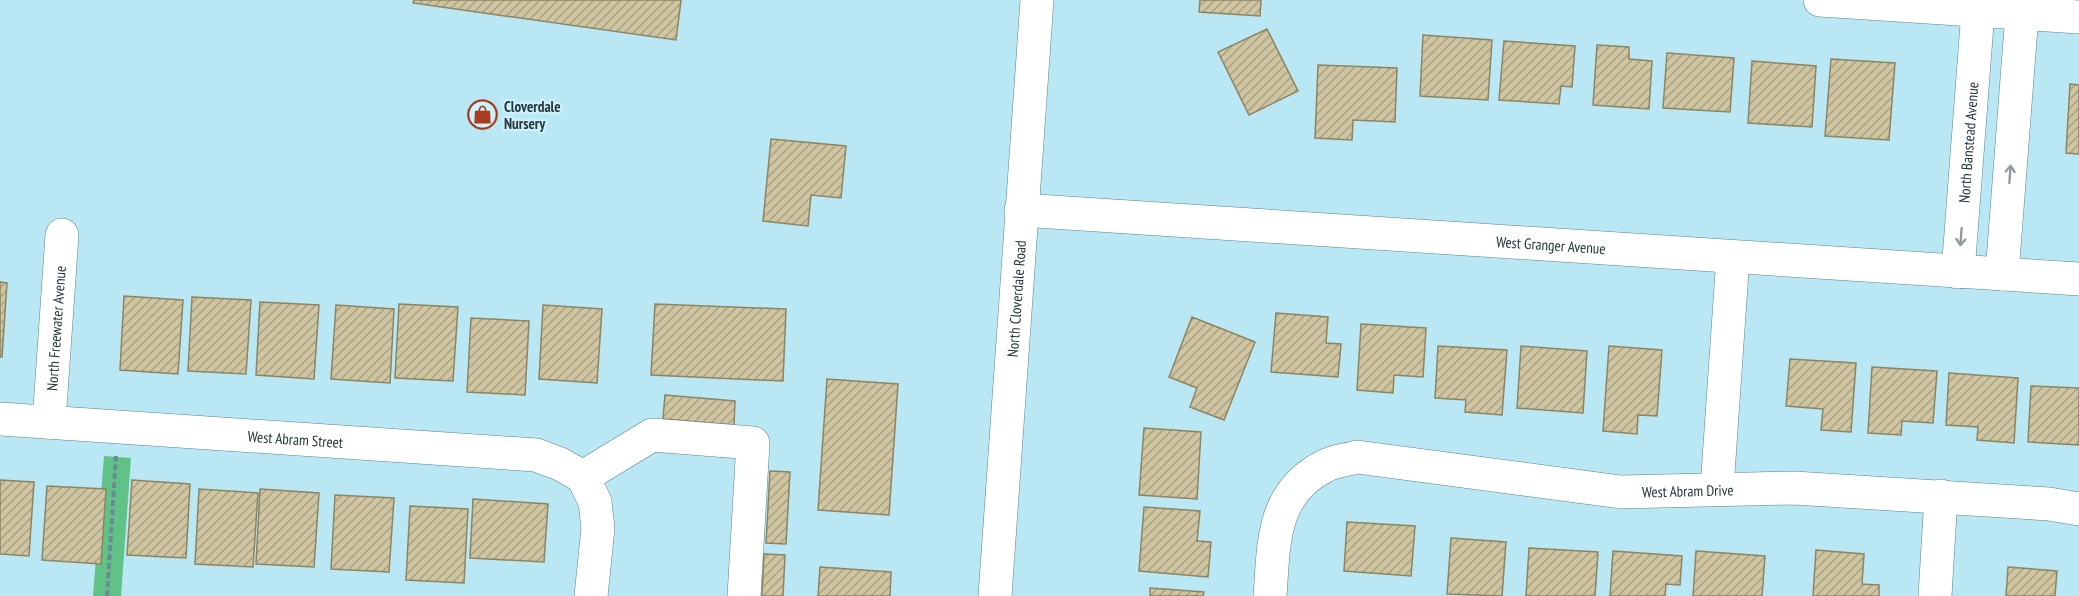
<svg xmlns="http://www.w3.org/2000/svg" width="2079" height="596" font-family="'PT Sans Narrow',sans-serif">
	<style>
		.green { fill: #61c287 }
		.building { fill: url(#building-hatch); stroke: #8d8462; stroke-width: 1.5 }
		.lines { fill: none; stroke-linecap: round; stroke-linejoin: round }
		.minor-casing { stroke: #58838e; stroke-width: 34 }
		.major-casing { stroke: #58838e; stroke-width: 34 }
		.path { stroke: #6b8a92; stroke-width: 4; stroke-dasharray: 6 3; stroke-linecap: butt }
		.minor { stroke: #fff; stroke-width: 33 }
		.major { stroke: #fff; stroke-width: 33 }
		.oneway { stroke: #929c9e }
		.labels { text-anchor: middle; dominant-baseline: central; stroke-width: 4.5; stroke-linejoin: round; paint-order: stroke }
		.poi-label { font-size: 15px; font-weight: bold; fill: #26383d; stroke: #cef2fc; text-anchor: start }
		.street-label { font-size: 15px; fill: #26383d; stroke: #cef2fc }
	</style>
	<defs>
		<pattern id="building-hatch" width="6" height="6" patternUnits="userSpaceOnUse" patternTransform="scale(1.5)"><rect width="6" height="6" fill="#cfc5a1"/><path d="M-1 1l2-2M0 6l6-6M5 7l2-2" fill="none" stroke="#a8a184"/></pattern>
	</defs>
	<rect width="100%" height="100%" fill="#b9e7f3"/>
	<!-- green -->
	<path class="green" d="M104 456 131 458 121 596H93Z"/>
	<!-- building -->
	<path class="building" d="M414 0H681L676 40 413 3Z
		M1200 0H1261L1260 16 1199 12Z
		M1267 29 1298 91 1249 115 1218 52Z
		M1423 35 1492 40 1488 100 1420 96Z
		M1504 41 1575 46 1572 87 1561 86 1559 104 1499 100Z
		M1597 45 1629 47V59L1652 61 1649 109 1593 105Z
		M1667 53 1734 58 1730 112 1663 108Z
		M1831 59 1895 63 1889 140 1825 136Z
		M1752 61 1816 66 1812 127 1748 123Z
		M1318 65 1397 68 1395 122 1353 120 1352 140 1315 138Z
		M2070 84 2079 85V154L2066 153Z
		M771 139 846 146 841 198 811 195 808 226 763 221Z
		M0 282 7 283 2 357H0Z
		M124 296 183 300 178 374 120 370Z
		M192 297 251 300 246 374 188 371Z
		M260 302 319 305 314 379 256 375Z
		M399 304 458 307 453 381 395 378Z
		M655 304 786 309 783 381 651 375Z
		M336 305 394 309 390 383 331 379Z
		M543 305 602 309 597 383 539 379Z
		M1276 313 1328 317 1326 343 1341 344 1338 377 1271 372Z
		M1192 317 1255 342 1224 420 1190 407 1197 388 1169 377Z
		M471 318 529 321 525 395 467 392Z
		M1361 324 1426 328 1423 377 1394 375 1393 393 1357 390Z
		M1438 346 1507 350 1502 415 1465 412 1466 400 1435 398Z
		M1521 346 1587 351 1583 413 1517 408Z
		M1609 346 1662 350 1657 416 1638 415 1637 434 1603 431Z
		M1790 359 1856 363 1851 432 1821 430 1823 409 1786 406Z
		M1872 367 1937 371 1933 423 1902 421 1901 435 1868 433Z
		M1949 373 2018 378 2014 443 1977 440 1978 427 1946 425Z
		M827 379 898 384 889 515 818 510Z
		M2031 386 2079 388V445L2028 442Z
		M665 395 735 401 734 425 663 419Z
		M1144 428 1201 432 1197 499 1139 495Z
		M770 471 790 472 786 544 766 543Z
		M0 480 34 482 29 556 0 554Z
		M132 480 190 484 186 558 127 555Z
		M47 486 106 489 101 564 42 560Z
		M199 489 258 493 253 567 195 564Z
		M260 489 319 493 314 567 256 564Z
		M335 495 394 498 389 572 331 569Z
		M473 499 548 504 544 562 470 558Z
		M410 506 468 509 464 583 406 580Z
		M1144 507 1200 511 1197 541 1211 542 1208 577 1139 571Z
		M1347 522 1415 526 1411 576 1344 571Z
		M1451 538 1506 542 1502 596 1447 594Z
		M1529 548 1598 552 1595 596H1526Z
		M1816 550 1864 554 1862 584 1879 585V596H1813Z
		M1613 551 1682 556 1680 585 1666 584 1665 596H1610Z
		M1696 551 1765 556 1762 596H1693Z
		M764 554 785 555 783 596H762Z
		M820 567 891 572 890 596H818Z
		M2008 567 2057 571 2055 596H2006Z
		M1150 588 1204 592 1203 596H1150Z"/>
	<g class="lines">
		<defs>
			<g id="minor">
				<path d="M1820 0 2079 17"/>
				<path id="s1" d="M1021 210 2079 279"/>
				<path id="s2" d="M1958 272 1978 11"/>
				<path d="M2002 274 2022 14"/>
				<path id="s3" d="M0 419 536 455 560 464 583 477"/>
				<path id="s4" d="M49 422 62 235"/>
				<path d="M583 477 652 435 753 443 744 596"/>
				<path d="M583 477 595 502 598 528 591 596"/>
				<path d="M1717 488 1733 257"/>
				<path id="s5" d="M1270 596C1274 544 1271 493 1325 466 1334 461 1347 460 1357 457L1621 492 1794 488 2049 504 2079 509"/>
				<path d="M1935 596 1941 496"/>
			</g>
			<g id="major">
				<path id="s6" d="M995 596 1037 0"/>
			</g>
		</defs>
		<!-- minor casing -->
		<use href="#minor" class="minor-casing"/>
		<!-- major casing -->
		<use href="#major" class="major-casing"/>
		<!-- path -->
		<path class="path" d="M107 596 116 456"/>
		<!-- minor -->
		<use href="#minor" class="minor"/>
		<!-- major -->
		<use href="#major" class="major"/>
	</g>
	<!-- one-way arrows -->
	<defs><path id="oneway-shaft" d="M-6 0H5M1.5-3L5.5 0L1.5 3" fill="none" stroke-width="1.6" stroke-linecap="round" stroke-linejoin="round" transform="scale(1.5)"/></defs>
	<g class="oneway">
		<use href="#oneway-shaft" transform="translate(2010 174) rotate(-86)"/>
		<use href="#oneway-shaft" transform="translate(1961 237) rotate(94)"/>
	</g>
	<!-- icons -->
	<defs>
		<symbol id="shop-ring" viewBox="-11 -11 22 22"><circle r="9.5" fill="#cef2fc" stroke="#a63d23" stroke-width="1.5"/><path d="M-5-2.5h2.3a2.7 3.5 0 0 1 5.4 0H5L5.5 6h-11ZM-1.5-2.5h3a1.5 2.3 0 0 0-3 0Z" fill="#a63d23"/></symbol>
	</defs>
	<g fill-rule="evenodd">
		<use href="#shop-ring" x="466" y="98" width="33" height="33"/>
	</g>
	<g class="labels">
		<!-- poi labels -->
		<g class="poi-label">
			<text x="504" y="106">Cloverdale<tspan x="504" dy="17">Nursery</tspan></text>
		</g>
		<!-- street labels -->
		<g class="street-label">
			<text stroke="none"><textPath href="#s2" startOffset="130">North Banstead Avenue</textPath></text>
			<text stroke="none"><textPath href="#s1" startOffset="531">West Granger Avenue</textPath></text>
			<text stroke="none"><textPath href="#s6" startOffset="298">North Cloverdale Road</textPath></text>
			<text stroke="none"><textPath href="#s4" startOffset="94">North Freewater Avenue</textPath></text>
			<text stroke="none"><textPath href="#s3" startOffset="296">West Abram Street</textPath></text>
			<text stroke="none"><textPath href="#s5" startOffset="516">West Abram Drive</textPath></text>
		</g>
	</g>
</svg>
